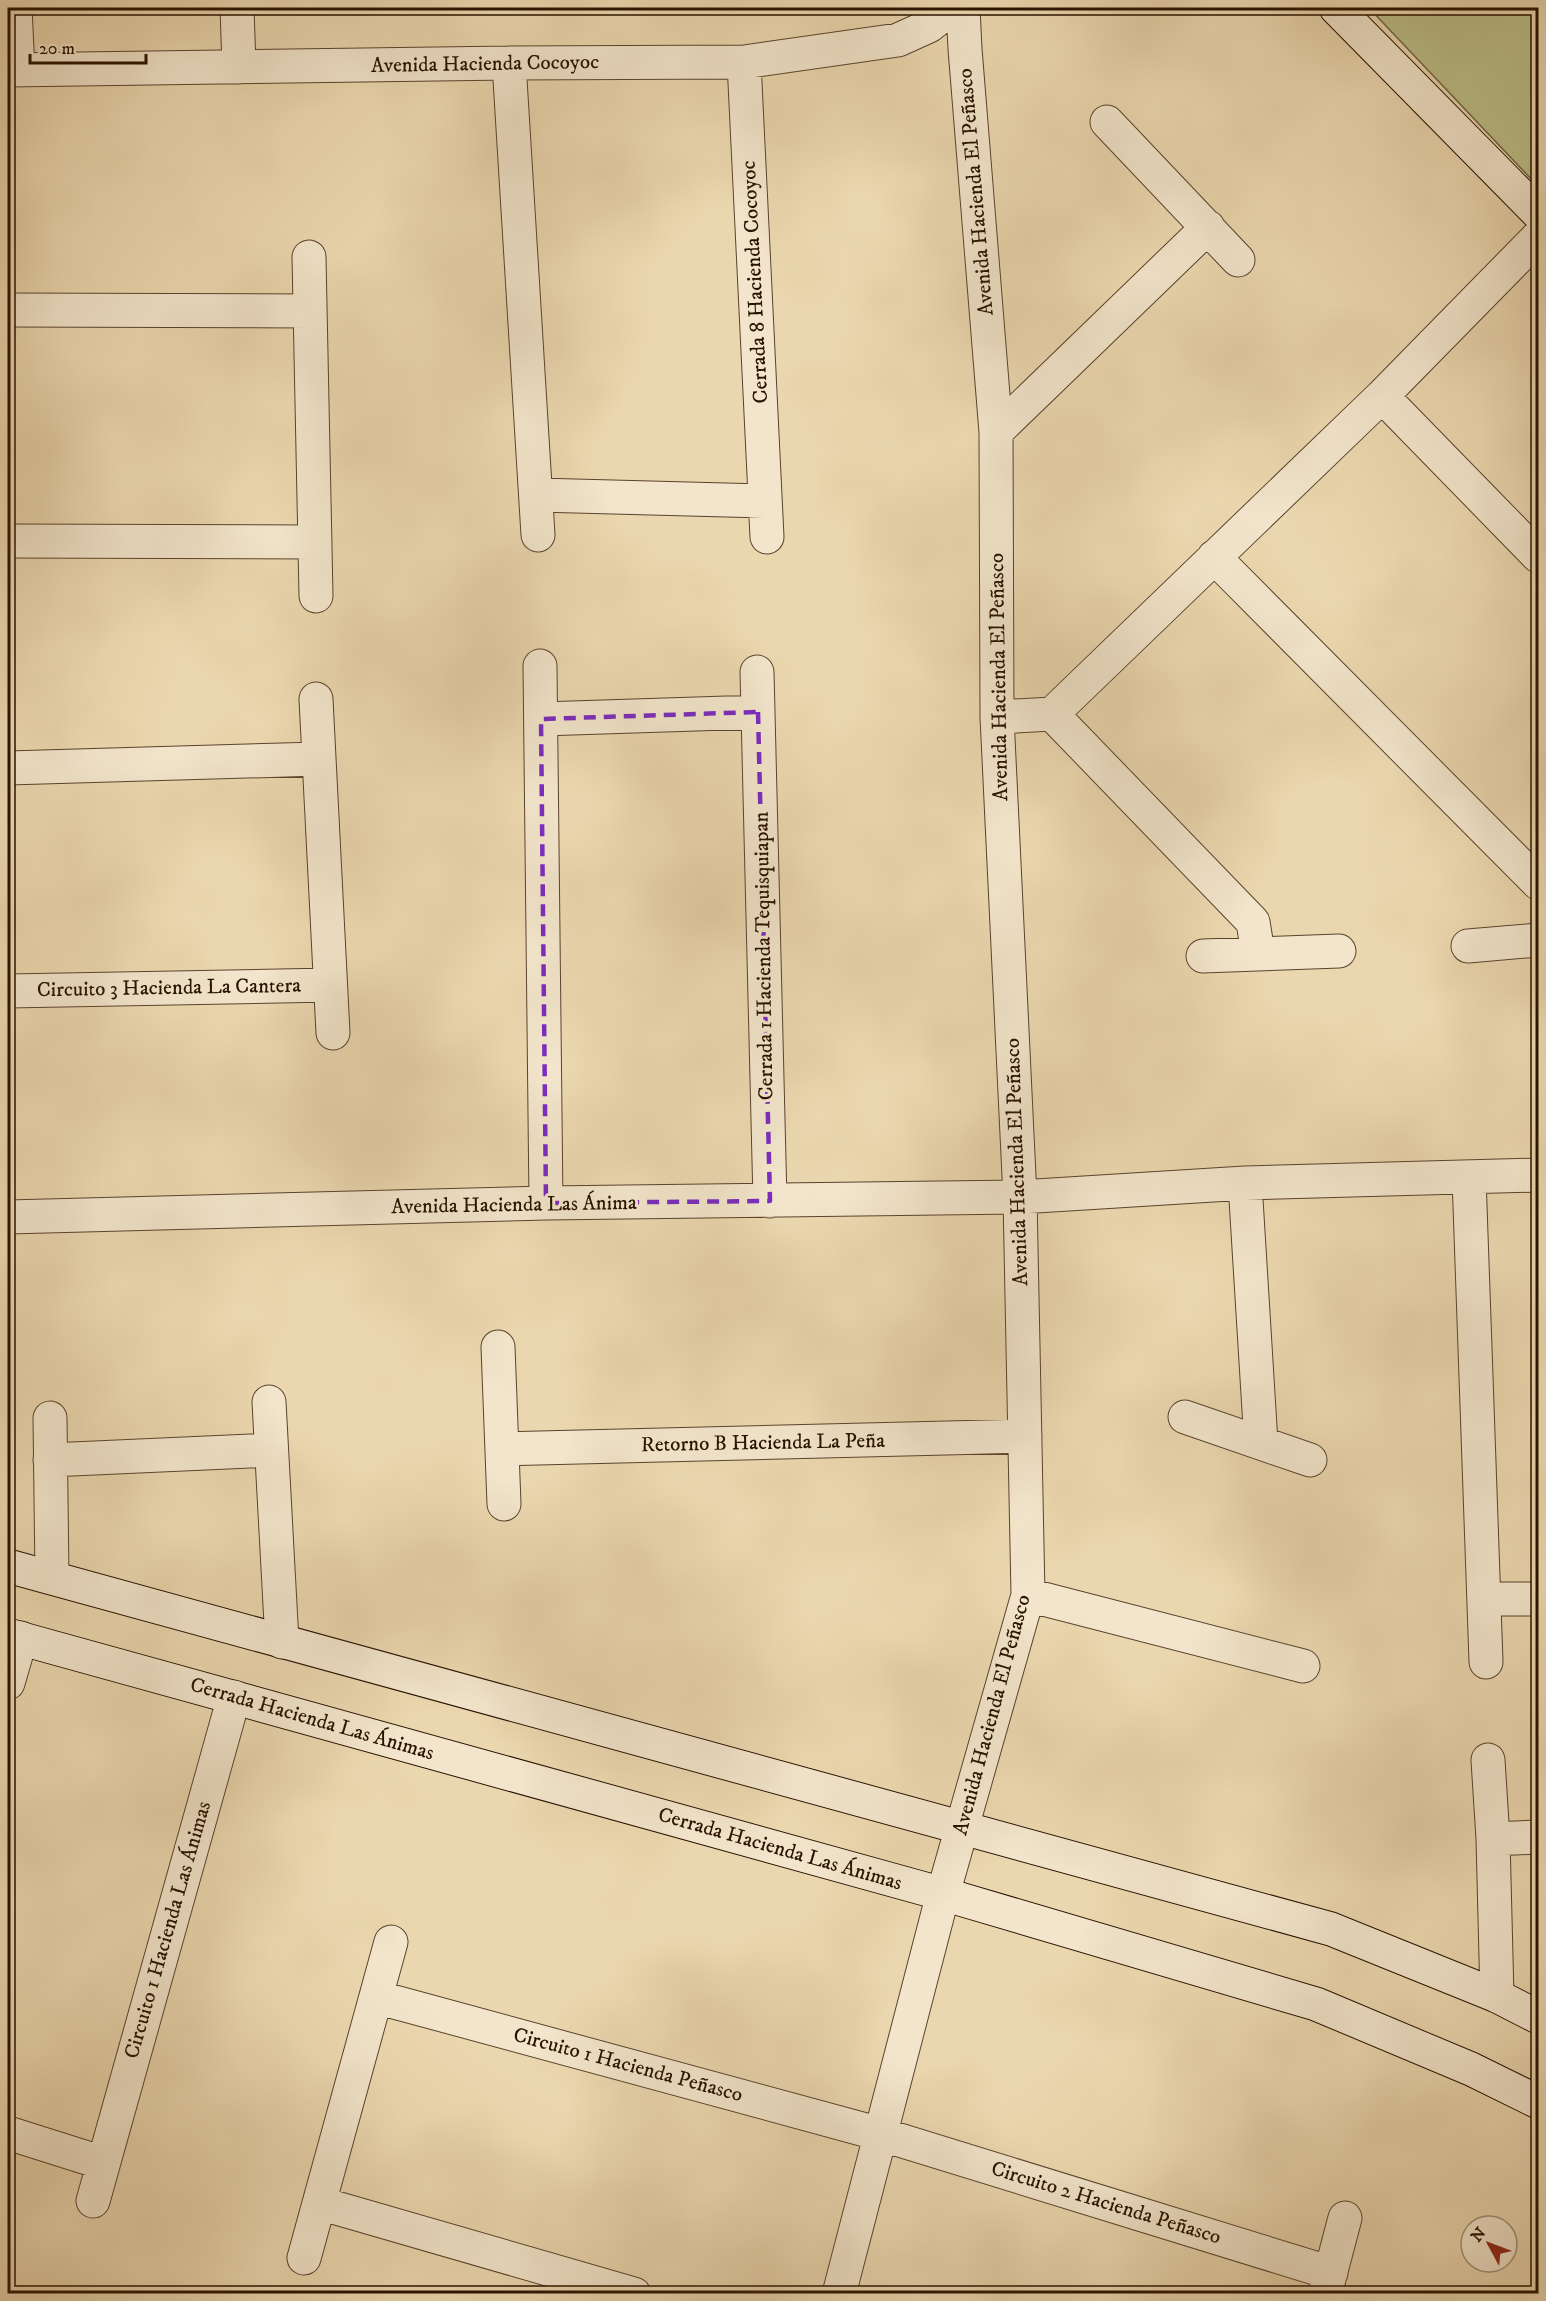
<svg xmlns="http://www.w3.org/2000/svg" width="1546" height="2301" font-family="'IM FELL DW Pica',serif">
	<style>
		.green { fill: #babd88; stroke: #716844; stroke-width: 1.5 }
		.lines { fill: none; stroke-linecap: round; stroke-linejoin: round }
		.street-casing { stroke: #59432c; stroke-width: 35 }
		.secondary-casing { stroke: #281200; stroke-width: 35 }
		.street { stroke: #f2e5cb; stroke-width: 33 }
		.secondary { stroke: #f2e5cb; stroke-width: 33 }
		.marked { fill: none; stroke: #7b2cbf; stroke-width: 4.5; stroke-dasharray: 12 8; stroke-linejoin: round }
		.labels { text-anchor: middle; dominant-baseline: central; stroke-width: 6; stroke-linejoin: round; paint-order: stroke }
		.street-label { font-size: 21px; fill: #281200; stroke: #f2e5cb }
	</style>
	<rect width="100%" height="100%" fill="#ebd7af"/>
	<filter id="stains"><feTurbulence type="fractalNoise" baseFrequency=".00333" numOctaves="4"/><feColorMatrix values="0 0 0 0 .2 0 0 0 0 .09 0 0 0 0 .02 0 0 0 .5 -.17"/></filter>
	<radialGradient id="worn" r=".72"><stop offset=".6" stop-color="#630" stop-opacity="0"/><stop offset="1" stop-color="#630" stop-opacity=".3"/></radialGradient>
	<!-- green -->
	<path class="green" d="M1369 8H1538V178L1534 182Z"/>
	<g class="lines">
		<defs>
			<path id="street" d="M15 8 18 70
				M237 8 239 67
				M744 62 767 537
				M509 63 538 535
				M8 70 509 63 744 62 898 40 929 26 952 8
				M1107 122 1238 260
				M309 257 316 596
				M8 310 310 311
				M1382 396 1538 556
				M996 432 1208 227
				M537 495 765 501
				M8 541 315 542
				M1214 557 1538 883
				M540 666 546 1203
				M757 672 770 1201
				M316 699 333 1033
				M1052 714 1253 922 1258 953
				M997 717 1052 714 1382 396 1538 237
				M541 719 758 712
				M8 768 319 759
				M1468 946 1538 940
				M1203 956 1339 951
				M8 991 330 985
				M1469 1177 1486 1662
				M1245 1183 1261 1443
				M8 1217 546 1203 1020 1197 1245 1183 1538 1175
				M498 1347 504 1504
				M269 1402 282 1642
				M1185 1417 1310 1460
				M50 1418 52 1577
				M502 1449 1025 1436
				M50 1460 271 1450
				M1028 1595 1303 1666
				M1484 1599H1538
				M8 1683 21 1638
				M1488 1760 1493 1839 1497 1996
				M1493 1839 1538 1837
				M376 1997 880 2134 1331 2273
				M8 2133 103 2163
				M93 2201 234 1697
				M319 2203 634 2294
				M304 2258 391 1942
				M839 2294 943 1894 1028 1595 1020 1197 997 717 996 432 965 49 963 8
				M1325 2294 1345 2218"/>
			<path id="secondary" d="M1336 8 1538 213
				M8 1566 1331 1929 1497 1996 1538 2017
				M8 1635 943 1894 1316 2004 1471 2069 1538 2102"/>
		</defs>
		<!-- street casing -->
		<use href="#street" class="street-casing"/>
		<!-- secondary casing -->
		<use href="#secondary" class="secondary-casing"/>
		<!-- street -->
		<use href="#street" class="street"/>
		<!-- secondary -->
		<use href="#secondary" class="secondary"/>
	</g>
	<!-- marked area -->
	<path class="marked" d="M758 712 770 1201 546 1203 541 719Z"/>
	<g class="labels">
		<!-- street labels -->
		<g class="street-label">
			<text transform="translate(485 64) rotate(-1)">Avenida Hacienda Cocoyoc</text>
			<text transform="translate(976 192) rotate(-95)">Avenida Hacienda El Peñasco</text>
			<text transform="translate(755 282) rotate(-93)">Cerrada 8 Hacienda Cocoyoc</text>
			<text transform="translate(999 677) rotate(-91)">Avenida Hacienda El Peñasco</text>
			<text transform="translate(764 956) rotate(-91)">Cerrada 1 Hacienda Tequisquiapan</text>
			<text transform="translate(169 988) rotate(-1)">Circuito 3 Hacienda La Cantera</text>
			<text transform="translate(1017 1162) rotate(-92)">Avenida Hacienda El Peñasco</text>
			<text transform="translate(514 1205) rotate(-1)">Avenida Hacienda Las Ánima</text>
			<text transform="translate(763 1443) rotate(-1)">Retorno B Hacienda La Peña</text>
			<text transform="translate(992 1715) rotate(-75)">Avenida Hacienda El Peñasco</text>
			<text transform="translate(312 1719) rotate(16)">Cerrada Hacienda Las Ánimas</text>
			<text transform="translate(780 1849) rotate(16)">Cerrada Hacienda Las Ánimas</text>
			<text transform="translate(168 1930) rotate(-74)">Circuito 1 Hacienda Las Ánimas</text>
			<text transform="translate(628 2065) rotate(15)">Circuito 1 Hacienda Peñasco</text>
			<text transform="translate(1106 2203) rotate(17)">Circuito 2 Hacienda Peñasco</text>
		</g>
	</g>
	<!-- margin -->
	<rect width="1546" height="2301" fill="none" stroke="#ebd7af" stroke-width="30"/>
	<rect x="9" y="9" width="1528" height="2283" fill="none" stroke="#281200" stroke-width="3"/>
	<rect x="15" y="15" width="1516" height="2271" fill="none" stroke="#281200" stroke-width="1.5"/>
	<!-- north arrow -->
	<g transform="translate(1489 2244) rotate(311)"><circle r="28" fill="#f2e5cb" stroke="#a1917a" stroke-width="1.5"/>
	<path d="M0-4.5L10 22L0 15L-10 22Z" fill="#8f2418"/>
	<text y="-9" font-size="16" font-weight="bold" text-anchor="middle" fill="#281200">N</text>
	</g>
	<!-- scale -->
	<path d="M30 54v9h116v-9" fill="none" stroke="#281200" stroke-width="3"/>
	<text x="39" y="54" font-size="18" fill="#281200" stroke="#f2e5cb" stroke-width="4.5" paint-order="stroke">20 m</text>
	<rect width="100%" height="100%" filter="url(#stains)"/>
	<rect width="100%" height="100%" fill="url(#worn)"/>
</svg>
